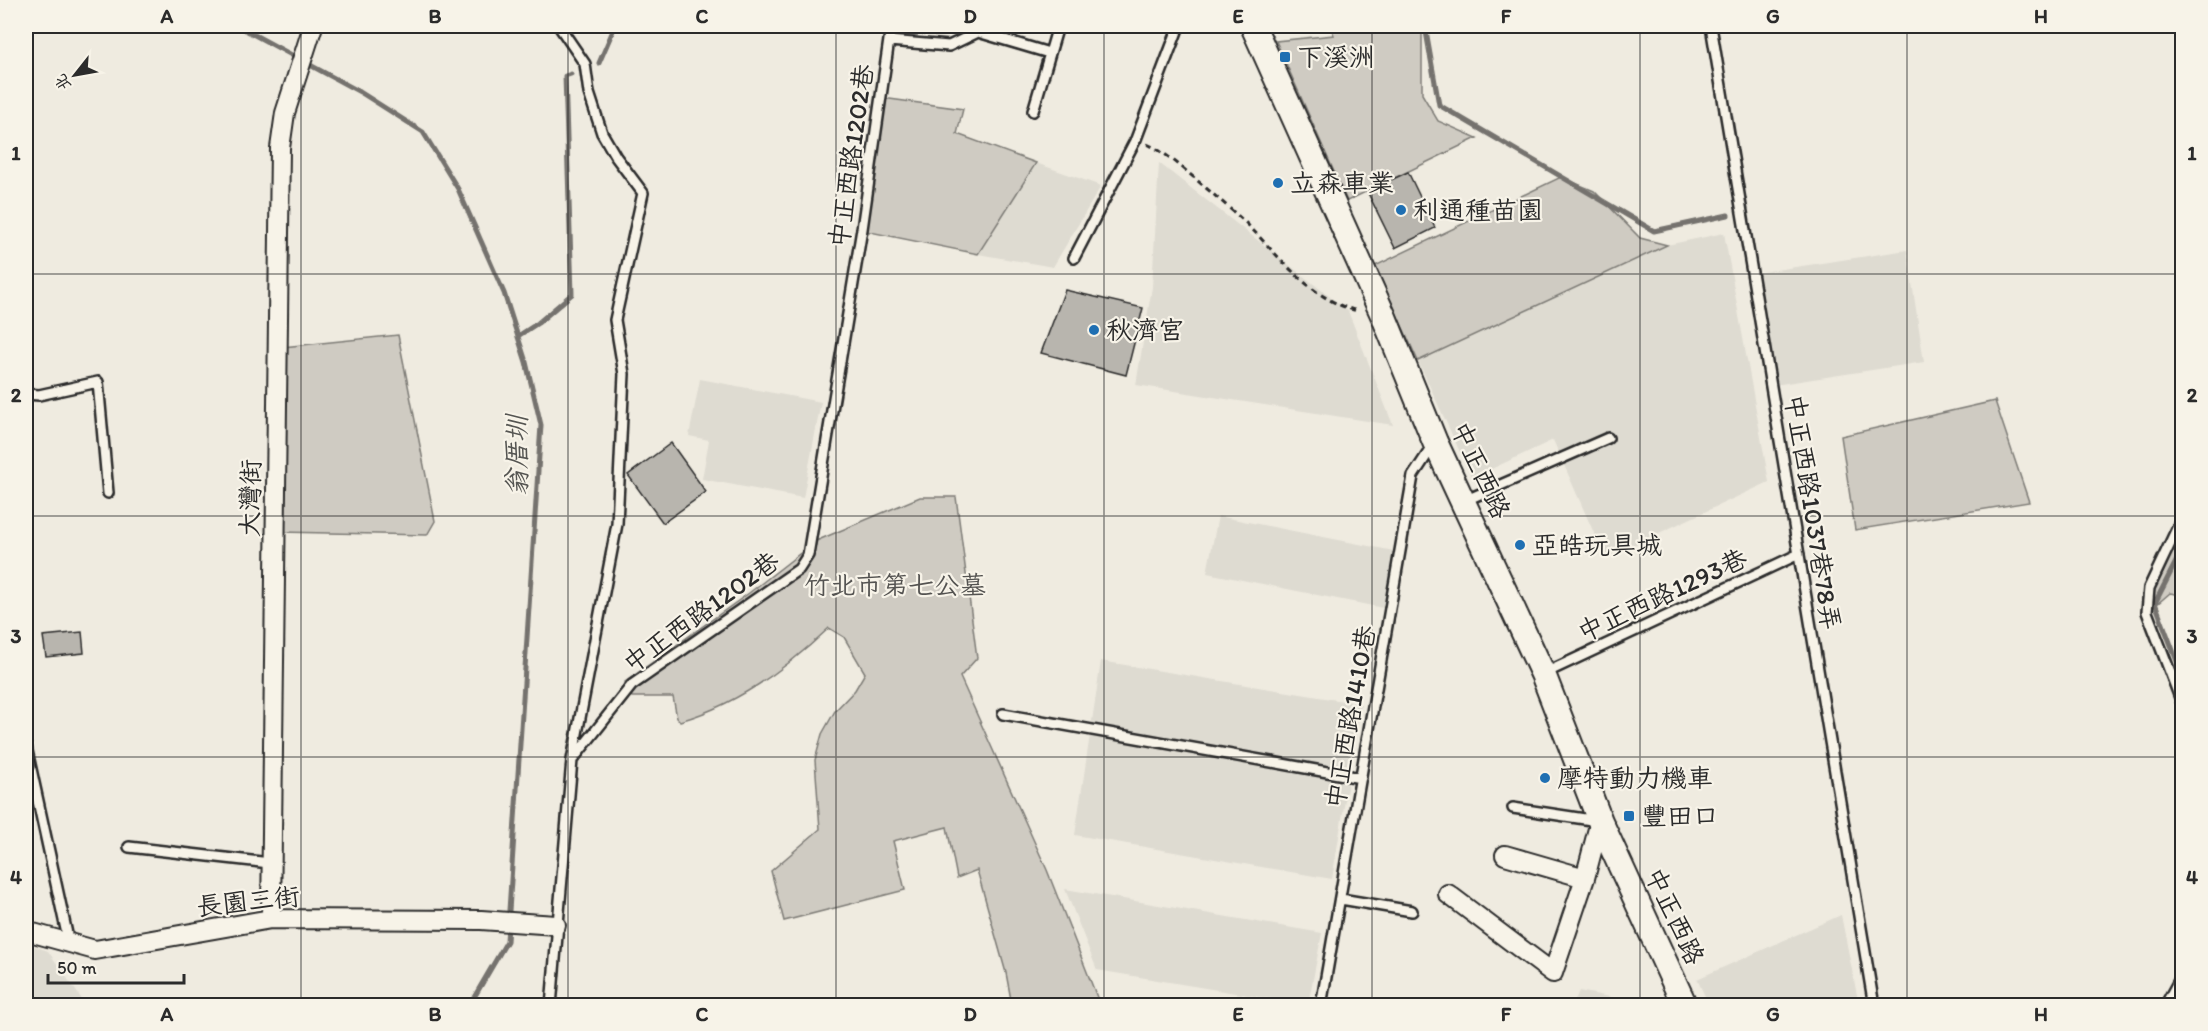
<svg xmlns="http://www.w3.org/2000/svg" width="2208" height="1031" font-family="Itim,'LXGW WenKai TC',sans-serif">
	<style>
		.built { fill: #dedbd1 }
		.green { fill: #cfcbc2; stroke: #7d7b76; stroke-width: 1.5 }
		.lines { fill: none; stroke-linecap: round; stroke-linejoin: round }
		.stream { stroke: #74726e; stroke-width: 5 }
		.building { fill: #b8b5ae; stroke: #2b2b2b; stroke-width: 1.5 }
		.lane-casing { stroke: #2b2b2b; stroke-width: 14 }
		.street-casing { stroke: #2b2b2b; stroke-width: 22 }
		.secondary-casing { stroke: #2b2b2b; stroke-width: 28 }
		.path { stroke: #2b2b2b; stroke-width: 3; stroke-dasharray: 6 4.5; stroke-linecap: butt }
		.lane { stroke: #f7f3e8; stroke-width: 9 }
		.street { stroke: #f7f3e8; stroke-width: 18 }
		.secondary { stroke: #f7f3e8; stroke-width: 24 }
		.grid { fill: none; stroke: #2b2b2b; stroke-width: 1.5; stroke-opacity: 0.55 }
		.poi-dot { fill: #1f6fb2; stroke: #f7f3e8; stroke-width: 2 }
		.labels { text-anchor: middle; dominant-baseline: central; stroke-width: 4.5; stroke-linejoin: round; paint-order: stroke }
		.poi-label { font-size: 26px; fill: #2b2b2b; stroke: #f7f3e8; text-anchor: start }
		.street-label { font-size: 26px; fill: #2b2b2b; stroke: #f7f3e8 }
		.park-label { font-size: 26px; fill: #545351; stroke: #f7f3e8 }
		.water-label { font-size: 27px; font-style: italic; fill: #555552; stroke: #f7f3e8 }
		.neatline { fill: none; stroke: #2b2b2b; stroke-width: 2 }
		.grid-label { font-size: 20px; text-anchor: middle; font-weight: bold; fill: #2b2b2b }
	</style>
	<rect width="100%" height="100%" fill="#efebe0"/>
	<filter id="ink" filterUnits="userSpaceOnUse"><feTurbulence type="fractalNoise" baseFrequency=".0167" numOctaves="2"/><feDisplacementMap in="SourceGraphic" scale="12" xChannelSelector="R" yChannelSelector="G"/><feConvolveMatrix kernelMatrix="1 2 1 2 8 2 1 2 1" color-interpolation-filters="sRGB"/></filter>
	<g filter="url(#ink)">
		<!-- built -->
		<path class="built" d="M1036 163 1101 186 1053 267 978 254Z
			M1159 163 1348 311 1393 425 1136 385 1152 287Z
			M1724 233 1769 482 1605 558 1553 440 1472 478 1418 361 1667 245Z
			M1907 250 1924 362 1774 385 1756 273Z
			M700 379 821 402 803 498 702 479 709 440 689 436Z
			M1218 516 1394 551 1383 608 1207 573Z
			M1101 661 1361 704 1332 879 1075 835Z
			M1065 889 1322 933 1308 1005 1097 970Z
			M1841 915 1859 1005H1709L1697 979Z
			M26 943 48 951 81 998 82 1005H34L26 989Z
			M1579 991 1649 1005H1573Z"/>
		<!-- green -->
		<path class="green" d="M1330 26H1422V94L1438 121 1477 138 1347 201 1276 41 1334 35Z
			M882 98 963 109 957 134 1036 163 978 254 865 231Z
			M1561 177 1594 191 1640 238 1667 245 1418 361 1375 266Z
			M398 335 435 521 427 535 280 532 283 347Z
			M1995 401 2029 502 1855 530 1841 436Z
			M920 497H956L977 658 960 677 1047 870 1100 1005H1012L1006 973 977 870 957 878 947 827 893 841 905 890 784 921 771 871 820 829 815 760 822 734 835 711 855 690 865 673 844 637 829 628C787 668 737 705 680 721L677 718 673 697H632L625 682 749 593 816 541Z
			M2172 541 2182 542V595L2170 593 2149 611 2150 586Z"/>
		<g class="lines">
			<!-- stream -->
			<path class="stream" d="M238 26 360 92 423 132 458 189 504 293 526 362 541 425 507 941 469 1006
				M1425 26 1439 105 1654 231 1728 215
				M599 63 615 26
				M518 336 538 323 572 294 565 76 571 74
				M2182 550 2155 603 2182 674
				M2180 1006 2182 1001"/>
		</g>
		<!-- building -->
		<path class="building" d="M1408 172 1435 228 1395 248 1367 191Z
			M1065 290 1143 308 1126 375 1041 353Z
			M671 443 706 492 663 523 628 475Z
			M82 632 84 653 46 657 43 636Z"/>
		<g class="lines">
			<defs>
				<path id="lane" d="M1711 26 1874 1006
					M889 41 949 46 978 32 1049 53
					M1033 111 1058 26
					M1074 258 1136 139 1179 26
					M26 394 39 395 98 382 108 493
					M1464 501 1608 438
					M2182 518 2149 588 2147 612 2182 703
					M1543 674 1799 554
					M1003 714 1361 778
					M26 746 69 943
					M574 758 632 685 799 569 808 555 862 229 891 26
					M1513 808 1598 821
					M129 847 270 863
					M1341 899 1412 911
					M551 1006 572 760 617 524 624 374 615 320 643 193 616 157 602 133 589 93 585 64 559 26
					M1321 1006 1413 476 1434 444
					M2165 1006 2182 975"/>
				<path id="street" d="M1505 855 1585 878
					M1448 894 1553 973 1585 878 1600 821
					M271 919 280 148 285 113 313 26
					M26 931 95 950 271 919 481 920 556 925"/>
				<path id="secondary" d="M1253 26 1384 317 1435 442 1543 674 1600 821 1685 1006"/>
			</defs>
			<!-- lane casing -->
			<use href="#lane" class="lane-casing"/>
			<!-- street casing -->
			<use href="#street" class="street-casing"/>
			<!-- secondary casing -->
			<use href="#secondary" class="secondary-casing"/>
			<!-- path -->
			<path class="path" d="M1147 144C1169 154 1187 172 1206 188 1220 200 1234 212 1247 224 1280 257 1311 300 1358 311"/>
			<!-- lane -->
			<use href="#lane" class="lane"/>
			<!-- street -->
			<use href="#street" class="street"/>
			<!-- secondary -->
			<use href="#secondary" class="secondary"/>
		</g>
	</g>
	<!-- grid -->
	<path class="grid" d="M301 26V1006M568 26V1006M836 26V1006M1104 26V1006M1372 26V1006M1640 26V1006M1907 26V1006M26 274H2182M26 516H2182M26 757H2182"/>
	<!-- markers -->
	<g class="poi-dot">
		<rect x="1279" y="51" width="12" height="12" rx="3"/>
		<circle cx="1278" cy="183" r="6"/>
		<circle cx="1401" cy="210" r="6"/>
		<circle cx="1094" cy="330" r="6"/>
		<circle cx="1520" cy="545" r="6"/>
		<circle cx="1545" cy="778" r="6"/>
		<rect x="1623" y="810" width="12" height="12" rx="3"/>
	</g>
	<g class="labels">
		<!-- poi labels -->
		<g class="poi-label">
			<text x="1297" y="57">下溪洲</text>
			<text x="1290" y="183">立森車業</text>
			<text x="1413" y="210">利通種苗園</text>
			<text x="1106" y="330">秋濟宮</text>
			<text x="1532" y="545">亞皓玩具城</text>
			<text x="1557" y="778">摩特動力機車</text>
			<text x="1641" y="816">豐田口</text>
		</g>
		<!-- street labels -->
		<g class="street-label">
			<text transform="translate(851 156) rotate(-82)">中正西路1202巷</text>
			<text transform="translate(1481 470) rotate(65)">中正西路</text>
			<text transform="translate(250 498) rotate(-89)">大灣街</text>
			<text transform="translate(1813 512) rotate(81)">中正西路1037巷78弄</text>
			<text transform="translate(1662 595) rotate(-25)">中正西路1293巷</text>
			<text transform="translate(701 612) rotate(-36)">中正西路1202巷</text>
			<text transform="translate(1350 717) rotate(-80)">中正西路1410巷</text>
			<text transform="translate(248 901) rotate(-6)">長園三街</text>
			<text transform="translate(1675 916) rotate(65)">中正西路</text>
		</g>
		<!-- park labels -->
		<g class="park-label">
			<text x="895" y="585">竹北市第七公墓</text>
		</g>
		<!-- water labels -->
		<g class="water-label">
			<text transform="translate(516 456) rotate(-90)">翁厝圳</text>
		</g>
	</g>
	<!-- margin -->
	<rect width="2208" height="1031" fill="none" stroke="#f7f3e8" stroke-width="66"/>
	<!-- north arrow -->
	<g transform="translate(75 75) rotate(239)" stroke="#f7f3e8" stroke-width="4.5" paint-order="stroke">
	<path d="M0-4.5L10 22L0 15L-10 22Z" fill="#2b2b2b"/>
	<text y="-9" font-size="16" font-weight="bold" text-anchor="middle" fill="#2b2b2b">北</text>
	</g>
	<!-- scale -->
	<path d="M48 974v9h136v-9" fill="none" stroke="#2b2b2b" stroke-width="3"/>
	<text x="57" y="974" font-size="18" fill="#2b2b2b" stroke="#f7f3e8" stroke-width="4.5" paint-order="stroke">50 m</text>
	<rect x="33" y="33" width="2142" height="965" class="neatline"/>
	<g class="grid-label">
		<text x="167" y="23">A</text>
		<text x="435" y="23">B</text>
		<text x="702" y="23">C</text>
		<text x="970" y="23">D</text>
		<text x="1238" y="23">E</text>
		<text x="1506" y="23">F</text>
		<text x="1773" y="23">G</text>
		<text x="2041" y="23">H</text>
		<text x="16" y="160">1</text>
		<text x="2192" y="160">1</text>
		<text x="16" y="402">2</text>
		<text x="2192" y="402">2</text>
		<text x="16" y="643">3</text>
		<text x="2192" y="643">3</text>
		<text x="16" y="884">4</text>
		<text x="2192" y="884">4</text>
		<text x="167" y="1021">A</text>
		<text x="435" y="1021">B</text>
		<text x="702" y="1021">C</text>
		<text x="970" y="1021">D</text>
		<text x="1238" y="1021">E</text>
		<text x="1506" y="1021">F</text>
		<text x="1773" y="1021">G</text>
		<text x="2041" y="1021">H</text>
	</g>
</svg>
